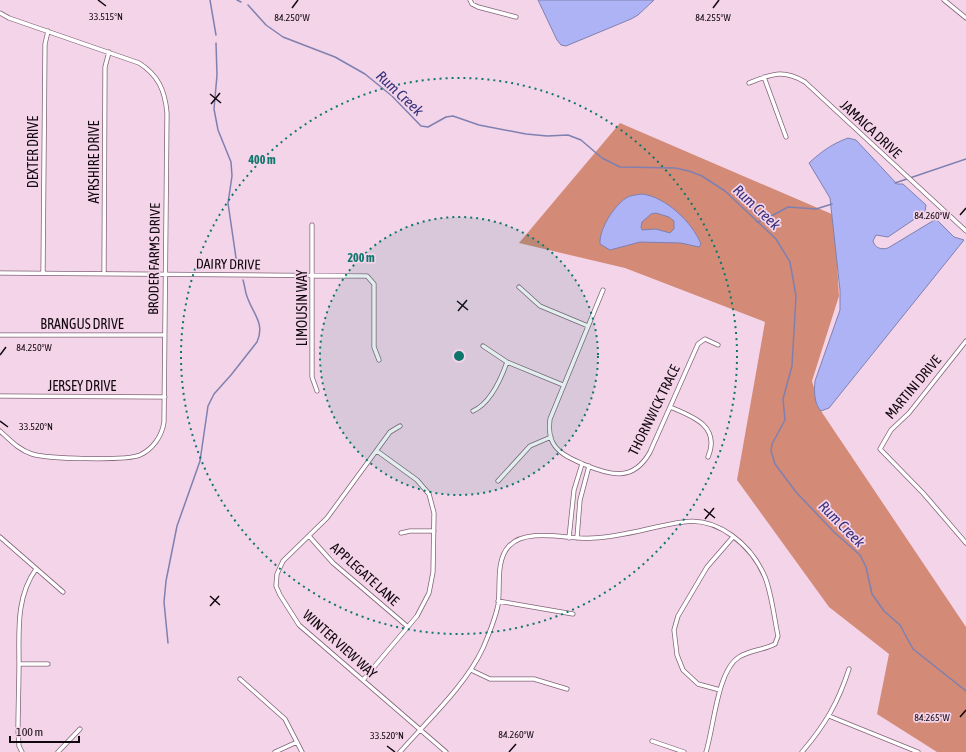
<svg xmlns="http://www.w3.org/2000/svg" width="966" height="752" font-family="'Asap Condensed',sans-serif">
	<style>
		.forest { fill: #d38a77 }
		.water { fill: #aeb3f5; stroke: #7f80b0; fill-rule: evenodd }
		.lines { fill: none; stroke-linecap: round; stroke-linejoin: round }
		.stream { stroke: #7f80b0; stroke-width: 1.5 }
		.street-casing { stroke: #806478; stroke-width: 5 }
		.street { stroke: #fff; stroke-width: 3.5 }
		.ticks { fill: none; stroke: #12080f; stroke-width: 1.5 }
		.ring { fill: none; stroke: #0f766e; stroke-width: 2; stroke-dasharray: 2 4 }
		.labels { text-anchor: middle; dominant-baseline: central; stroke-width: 3.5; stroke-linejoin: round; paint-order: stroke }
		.street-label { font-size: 14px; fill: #12080f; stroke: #f4d4e9 }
		.water-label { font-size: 15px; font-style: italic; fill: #36317d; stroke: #f4d4e9 }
		.ticks-label { font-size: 10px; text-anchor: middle; fill: #12080f; stroke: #f4d4e9; stroke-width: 3.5; stroke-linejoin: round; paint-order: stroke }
		.centre { fill: #0f766e; stroke: #f4d4e9; stroke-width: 2 }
		.ring-label { font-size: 12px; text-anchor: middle; font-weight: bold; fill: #0f766e; stroke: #f4d4e9; stroke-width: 3.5; stroke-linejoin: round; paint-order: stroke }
	</style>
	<rect width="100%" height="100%" fill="#f4d4e9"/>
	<!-- forest -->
	<path class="forest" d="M620 123 834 215 839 296 812 381 821 411 966 627V752H937L877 714 889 654 829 607 737 480 765 322 625 268 519 243Z"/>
	<!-- water -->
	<path class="water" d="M538 0H654L638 15 631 19 566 46 561 45 557 40Z
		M848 138 856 140 897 184H903L926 205 925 212 888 237 876 235 873 241C875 248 881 250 888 248L936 219 954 237 964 240 829 408 821 411C814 404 814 391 815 381L840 310V290L830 198 809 163C822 151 832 144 848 138Z
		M642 194C666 197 692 222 701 244L699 247 681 243 640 242 610 250 600 244C599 229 614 206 626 198 631 195 636 195 642 194ZM656 213 669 217 674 221V229L670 233 656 229 642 230 641 227 642 222 651 214Z"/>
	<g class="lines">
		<!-- stream -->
		<path class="stream" d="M210 0 216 35
			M237 0 241 2
			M248 5 266 25 283 37 335 57 365 74 392 96 421 126 428 127 446 117 453 116 479 125 526 134 547 136 568 135 581 140 602 158 620 167 675 168 689 171 702 176 725 191 776 239 790 262 796 296 792 366 783 399 785 420 772 444 771 451 775 464 796 492 834 532 860 555 866 567 872 594 884 611 900 625 913 649 966 691
			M216 43 217 75 214 109 218 130 231 162 232 176 228 203 236 258 243 266
			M895 183 966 159
			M757 222 764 220 788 207 816 209 832 204
			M168 643 164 602 166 581 177 526 200 461 208 406 214 394 231 375 257 342C265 324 254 315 248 299 245 293 245 286 243 280"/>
		<defs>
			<path id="street" d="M470 0 472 4 478 7 516 17
				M944 0 966 18
				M0 13 9 18 139 63C158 75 165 90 167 113L164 422C162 436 153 449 140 455 126 461 48 459 32 454 19 450 10 440 0 431
				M764 77 786 137
				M749 83C771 74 783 69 805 82L966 231
				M312 225V377L317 391
				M0 273 367 276 374 284V347L379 360
				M43 273 45 44 48 31
				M104 273 105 67 109 52
				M519 287 540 306 588 326
				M603 290 550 419C549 427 549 436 553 443 559 454 572 459 583 464 609 475 633 483 650 452L698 344 705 339 718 345
				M0 335H164
				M966 341 909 413 891 430 880 449 923 493 966 543
				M483 346 507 362 563 385
				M0 396 165 397
				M670 407C692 416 721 426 708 457
				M473 411C491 403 501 379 507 362
				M400 426 390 432 327 518 283 561 277 574 276 586 280 595 299 625 446 752
				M498 481 530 446 551 437
				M401 533 410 531H434
				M309 536 333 563 408 627
				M0 537 63 592
				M569 538 574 490 582 464
				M577 538 580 500 589 466
				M498 601 573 614
				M19 664H48
				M471 670 490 679H534L567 689
				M240 679 285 719 302 752
				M363 680 417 616 429 593 433 572 434 513 429 494 417 480 377 451
				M720 690 698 684 683 670 677 655 674 630 678 616 707 567 733 537
				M829 716 918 752
				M652 741 684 752
				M22 752 19 746 18 730C18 708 19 685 19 663 19 630 16 597 36 569
				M58 752 80 729
				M275 752 297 742
				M400 752C427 721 466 685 483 648 489 634 495 620 498 605 501 587 495 561 509 546 527 527 569 540 593 538 624 537 653 526 683 522 718 516 752 546 765 577 772 595 774 617 778 636L775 644C764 650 750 650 739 657 717 671 714 727 706 752
				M802 752C825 725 838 703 849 669"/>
		</defs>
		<!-- street casing -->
		<use href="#street" class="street-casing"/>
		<!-- street -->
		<use href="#street" class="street"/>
	</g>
	<!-- ticks -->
	<path class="ticks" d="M98 0 106 6M292 8 298 0M713 8 719 0M210 94 221 103M211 104 220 93M960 215 966 208M457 301 468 310M458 311 467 300M0 355 6 347M0 421 8 427M704 509 715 518M705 519 714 508M210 596 220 605M210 606 219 596M960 717 966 710M387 746 395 752M509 752 516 744"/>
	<!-- distance rings -->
	<circle cx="459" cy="356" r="139" fill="#0f766e" fill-opacity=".12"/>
	<g class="ring">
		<circle cx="459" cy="356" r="139"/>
		<circle cx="459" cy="356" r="278"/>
	</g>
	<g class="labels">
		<!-- street labels -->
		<g class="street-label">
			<text transform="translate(871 129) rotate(43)">JAMAICA DRIVE</text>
			<text transform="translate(33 152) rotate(-90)">DEXTER DRIVE</text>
			<text transform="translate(94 162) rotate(-90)">AYRSHIRE DRIVE</text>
			<text transform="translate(154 259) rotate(-89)">BRODER FARMS DRIVE</text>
			<text transform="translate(228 264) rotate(1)">DAIRY DRIVE</text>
			<text transform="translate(302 308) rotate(-90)">LIMOUSIN WAY</text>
			<text x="82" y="324">BRANGUS DRIVE</text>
			<text x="82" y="386">JERSEY DRIVE</text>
			<text transform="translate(913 387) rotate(-50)">MARTINI DRIVE</text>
			<text transform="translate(654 410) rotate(-64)">THORNWICK TRACE</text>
			<text transform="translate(365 574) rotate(42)">APPLEGATE LANE</text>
			<text transform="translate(340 644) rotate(42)">WINTER VIEW WAY</text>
		</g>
		<!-- water labels -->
		<g class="water-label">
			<text transform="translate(400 93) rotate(43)">Rum Creek</text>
			<text transform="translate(757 207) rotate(43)">Rum Creek</text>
			<text transform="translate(842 524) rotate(45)">Rum Creek</text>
		</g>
	</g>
	<g class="ticks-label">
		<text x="106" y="20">33.515°N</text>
		<text x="292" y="21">84.250°W</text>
		<text x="713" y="21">84.255°W</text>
		<text x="932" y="219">84.260°W</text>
		<text x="34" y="351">84.250°W</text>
		<text x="36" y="430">33.520°N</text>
		<text x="932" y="721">84.265°W</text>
		<text x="516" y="738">84.260°W</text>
		<text x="387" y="739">33.520°N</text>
	</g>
	<circle cx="459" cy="356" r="6" class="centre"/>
	<g class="ring-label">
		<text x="262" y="164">400 m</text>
		<text x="361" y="262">200 m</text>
	</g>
	<!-- scale -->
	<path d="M10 736v6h69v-6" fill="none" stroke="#12080f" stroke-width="2"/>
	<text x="16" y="736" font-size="12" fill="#12080f" stroke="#f4d4e9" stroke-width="3" paint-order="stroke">100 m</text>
</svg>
